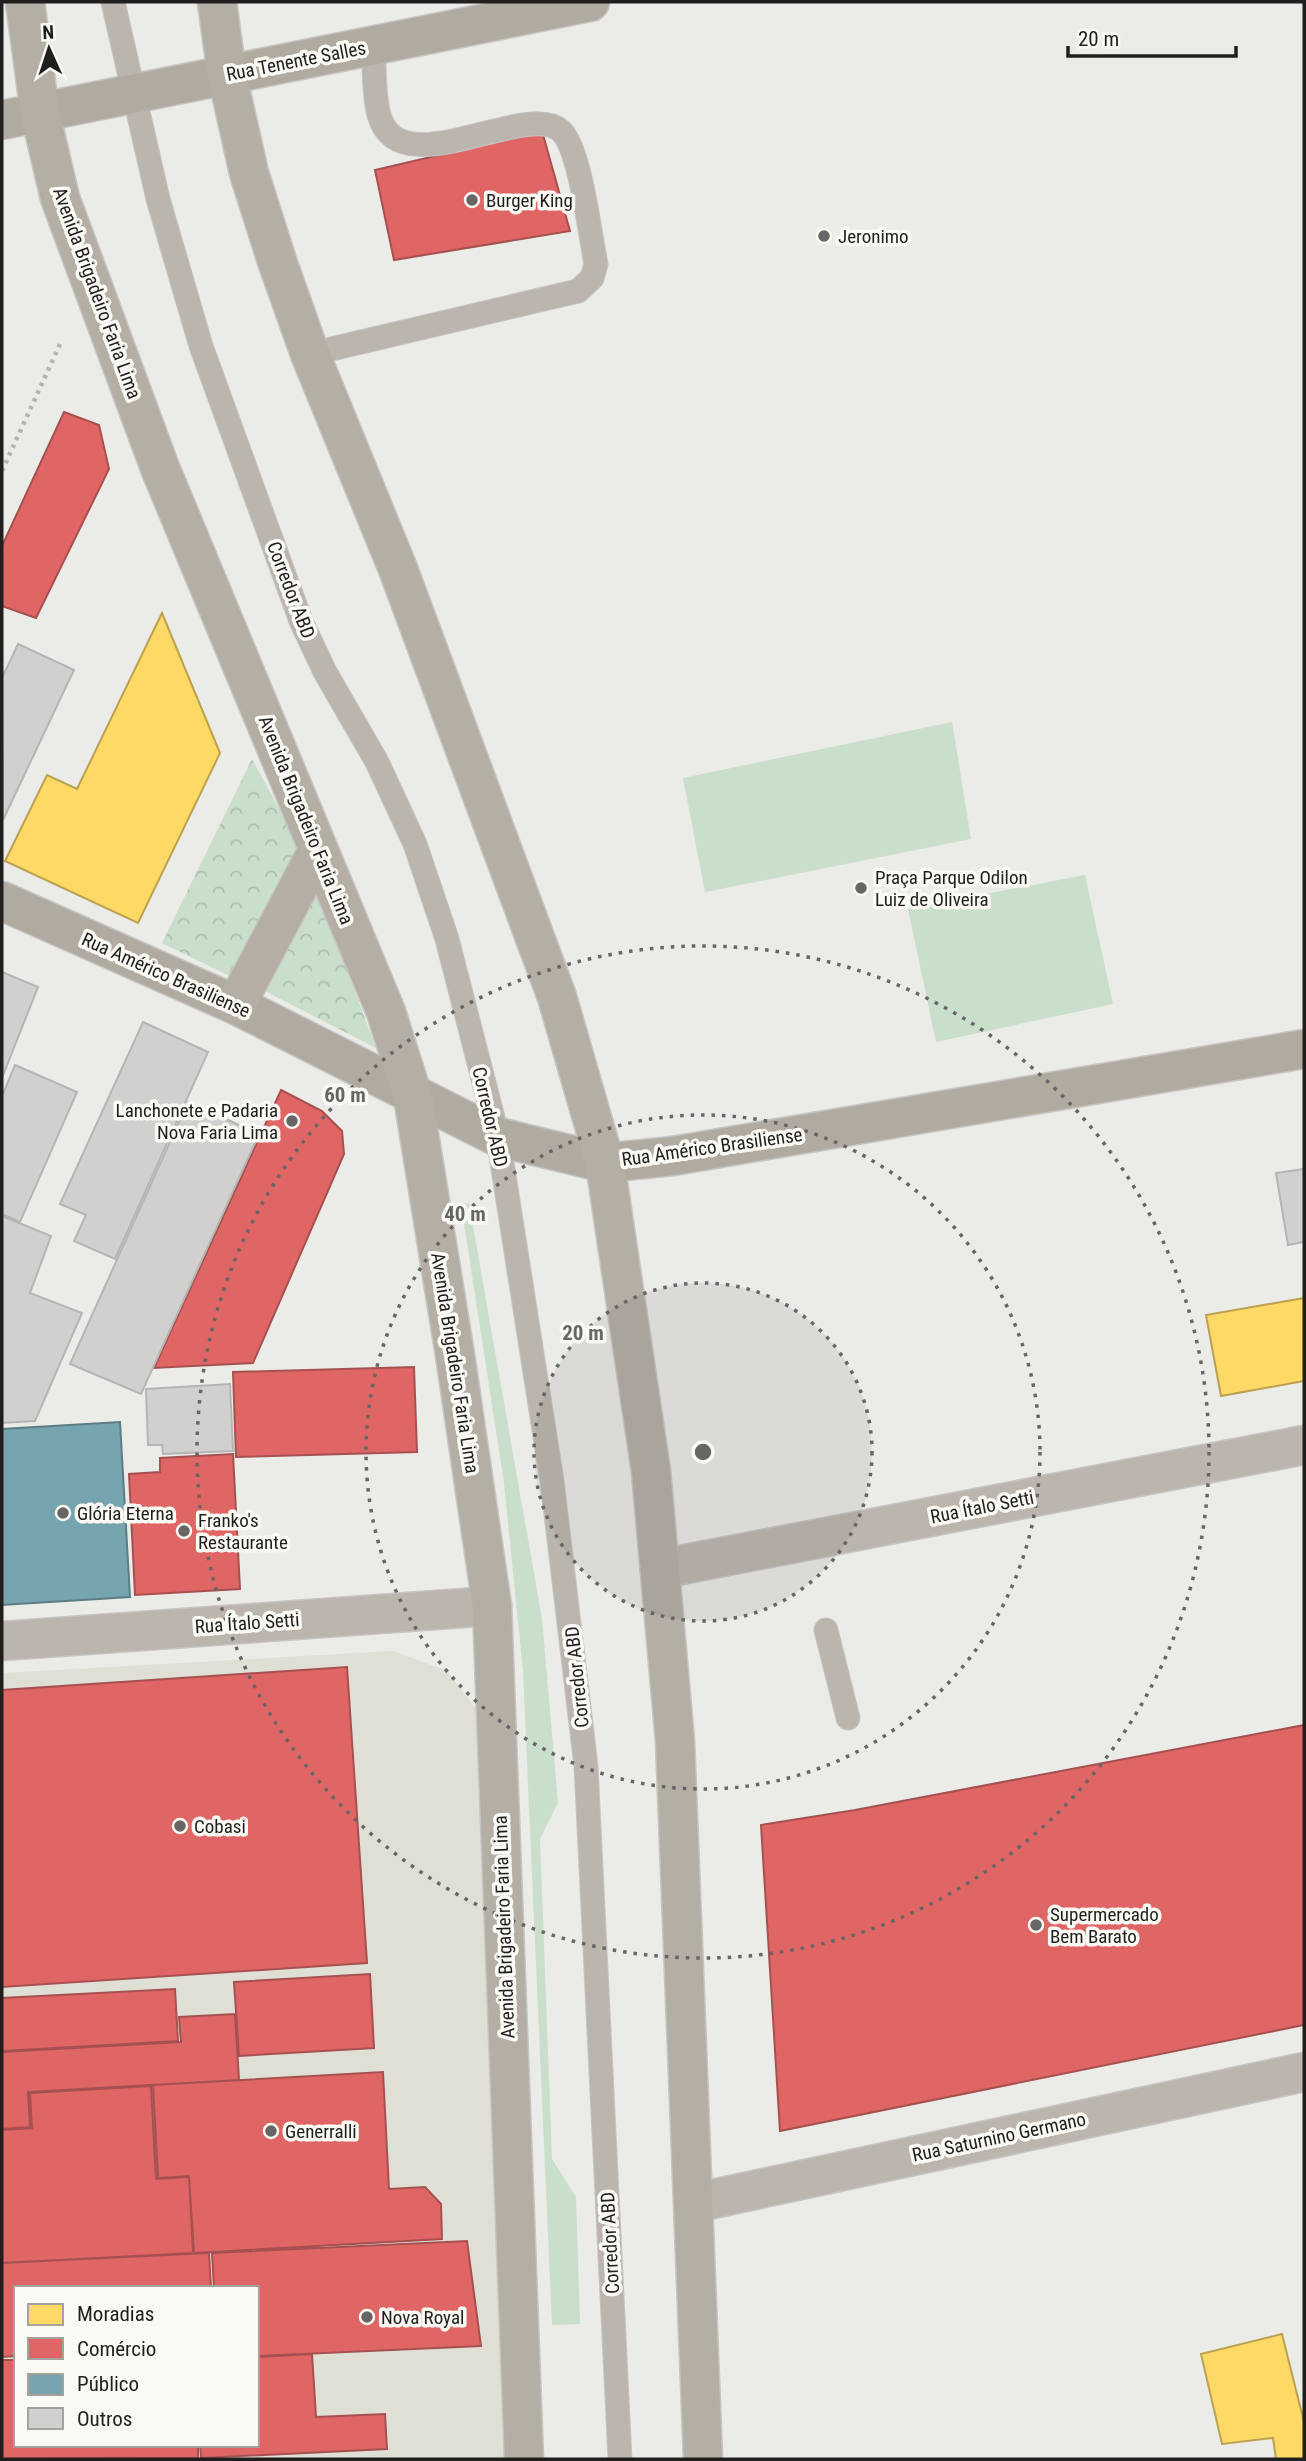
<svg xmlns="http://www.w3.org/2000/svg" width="1306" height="2461" font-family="'Roboto Condensed',sans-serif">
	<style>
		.built { fill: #e0dfd5; fill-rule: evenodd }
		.green { fill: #cadecc }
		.park { fill: url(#park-crowns) }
		.homes { fill: #ffd966; stroke: #bca150; stroke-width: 2 }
		.shops { fill: #e06666; stroke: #a65150; stroke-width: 2 }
		.public { fill: #76a5af; stroke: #5c7d83; stroke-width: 2 }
		.building { fill: #d1d0cf; stroke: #b5b5b4; stroke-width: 2 }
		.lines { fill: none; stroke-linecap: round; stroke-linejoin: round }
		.lane-casing { stroke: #c6c5c3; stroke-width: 25 }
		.street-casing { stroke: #c6c5c3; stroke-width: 41 }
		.secondary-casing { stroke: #c6c5c3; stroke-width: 41 }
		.primary-casing { stroke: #c6c5c3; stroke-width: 41 }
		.path { stroke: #b7b4ae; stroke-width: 4.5; stroke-dasharray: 3.5 5; stroke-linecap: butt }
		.lane { stroke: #bbb5ad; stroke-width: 23 }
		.street { stroke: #bbb5ad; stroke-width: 38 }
		.secondary { stroke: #b0aaa1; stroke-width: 38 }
		.primary { stroke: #b4aea4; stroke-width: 38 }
		.ring { fill: none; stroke: #676664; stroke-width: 3.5; stroke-dasharray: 3.5 7 }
		.poi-dot { fill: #676664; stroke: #faf9f3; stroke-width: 2.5 }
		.labels { text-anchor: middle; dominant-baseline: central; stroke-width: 7; stroke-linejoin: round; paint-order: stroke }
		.street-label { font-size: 19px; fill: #201f1d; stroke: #faf9f3 }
		.poi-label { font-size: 19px; fill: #201f1d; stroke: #faf9f3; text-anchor: start }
		.centre { fill: #676664; stroke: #faf9f3; stroke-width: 3.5 }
		.ring-label { font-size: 21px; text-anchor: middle; font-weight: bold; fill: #676664; stroke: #faf9f3; stroke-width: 7; stroke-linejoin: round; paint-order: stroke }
	</style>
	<defs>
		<pattern id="park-crowns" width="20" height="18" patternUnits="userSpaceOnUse" patternTransform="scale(1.75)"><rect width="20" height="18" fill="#cadecc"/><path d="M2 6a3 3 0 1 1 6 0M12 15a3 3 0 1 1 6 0" fill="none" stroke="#adbeaf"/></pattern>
	</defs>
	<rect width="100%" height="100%" fill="#ebebe7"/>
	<!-- built -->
	<path class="built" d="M393 1651 447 1671 484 1719 514 2459H2V1673ZM16 2288H257V2445H16Z"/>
	<!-- green -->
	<path class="green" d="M952 722 971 839 705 892 683 778Z
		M1085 875 1113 1004 936 1042 908 909Z
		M469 1203 542 1619 558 1803 540 1839 552 2159 576 2197 580 2324 552 2325 523 1671 504 1483 461 1204Z"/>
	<!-- park -->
	<path class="park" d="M252 759 304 854 242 982 162 943Z
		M314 882 376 1048 257 987Z"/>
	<!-- homes -->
	<path class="homes" d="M162 613 220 753 138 923 5 861 47 775 77 789Z
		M1304 1298V1381L1221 1396 1206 1315Z
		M1282 2334 1304 2422V2459H1276L1273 2438 1222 2444 1201 2354Z"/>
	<!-- shops -->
	<path class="shops" d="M542 131 570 231 394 260 375 170Z
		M64 412 99 425 109 469 36 618 2 606V546Z
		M281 1090 322 1111 342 1131 344 1154 253 1363 154 1368Z
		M414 1367 417 1452 236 1457 233 1372Z
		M233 1454 240 1589 135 1595 129 1474 160 1472V1458Z
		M347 1667 367 1963 2 1987V1690Z
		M1304 1725V2025L780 2131 761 1825 855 1810Z
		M370 1974 374 2048 239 2056 234 1982Z
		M175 1989 178 2041 2 2051V1998Z
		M235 2014 239 2080 28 2092 30 2127 2 2129V2052L181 2042 179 2017Z
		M383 2072 389 2189 425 2187 441 2204 442 2239 194 2253 189 2176 158 2178 153 2085Z
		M151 2086 156 2179 189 2177 193 2253 2 2263V2130L32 2128 30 2093Z
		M467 2241 481 2346 257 2356V2288H214L212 2253Z
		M209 2253 211 2288H16V2356L2 2357V2263Z
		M312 2354 316 2417 385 2414 387 2449 201 2458 200 2445H257V2357Z
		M2 2360H16V2445H198V2458L2 2459Z"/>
	<!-- public -->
	<path class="public" d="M120 1422 130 1597 2 1605V1429Z"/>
	<!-- building -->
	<path class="building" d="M18 644 74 670 3 820 2 678Z
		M2 972 38 987 2 1078Z
		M143 1022 208 1052 115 1259 74 1241 86 1215 60 1204Z
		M15 1065 77 1092 20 1222 2 1214V1096Z
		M188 1102 259 1134 141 1394 70 1364Z
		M1304 1169V1242L1288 1245 1276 1173Z
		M2 1216 51 1236 30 1293 82 1313 35 1421 2 1423Z
		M230 1384 233 1451 163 1454 162 1445H148L146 1389Z"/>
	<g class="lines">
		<defs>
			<path id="lane" d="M113 2 158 199 201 346 301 621 325 672 377 762 415 844 447 939 498 1137 552 1481 586 1766 620 2459
				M310 354 578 291 592 278 596 264C590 235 580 148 561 131 526 99 400 188 379 115 373 94 375 67 373 46
				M826 1630 848 1718"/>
			<path id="street" d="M660 1569 1304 1445
				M2 1641 492 1606
				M694 2203 1304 2072"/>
			<path id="secondary" d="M2 120 590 2
				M2 901 236 1005 498 1137 605 1163 673 1156 1304 1049"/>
			<path id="primary" d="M25 2 40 113 60 198 160 468 386 1012 413 1097 455 1355 492 1606 524 2459
				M217 2 227 75 249 173 277 261 310 354 398 569 557 997 605 1163 651 1471 675 1741 703 2459
				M236 1005 318 850"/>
		</defs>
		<!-- lane casing -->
		<use href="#lane" class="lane-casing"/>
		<!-- street casing -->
		<use href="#street" class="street-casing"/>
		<!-- secondary casing -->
		<use href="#secondary" class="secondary-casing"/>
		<!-- primary casing -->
		<use href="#primary" class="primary-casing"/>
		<!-- path -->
		<path class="path" d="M2 471 60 344"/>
		<!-- lane -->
		<use href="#lane" class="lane"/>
		<!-- street -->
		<use href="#street" class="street"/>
		<!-- secondary -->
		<use href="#secondary" class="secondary"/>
		<!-- primary -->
		<use href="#primary" class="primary"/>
	</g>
	<!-- distance rings -->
	<circle cx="703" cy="1452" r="169" fill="#676664" fill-opacity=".12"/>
	<g class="ring">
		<circle cx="703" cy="1452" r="169"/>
		<circle cx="703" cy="1452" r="337"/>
		<circle cx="703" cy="1452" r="506"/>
	</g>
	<!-- markers -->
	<g class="poi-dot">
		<circle cx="472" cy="200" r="7"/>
		<circle cx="824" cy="236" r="7"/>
		<circle cx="861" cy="888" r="7"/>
		<circle cx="292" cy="1121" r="7"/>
		<circle cx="63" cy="1513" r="7"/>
		<circle cx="184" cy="1531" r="7"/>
		<circle cx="180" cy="1826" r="7"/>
		<circle cx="1036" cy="1925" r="7"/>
		<circle cx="271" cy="2131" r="7"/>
		<circle cx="367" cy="2317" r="7"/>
	</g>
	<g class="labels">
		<!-- street labels -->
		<g class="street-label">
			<text transform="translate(296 61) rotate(-11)">Rua Tenente Salles</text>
			<text transform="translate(97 293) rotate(70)">Avenida Brigadeiro Faria Lima</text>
			<text transform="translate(291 590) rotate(69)">Corredor ABD</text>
			<text transform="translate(306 820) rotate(68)">Avenida Brigadeiro Faria Lima</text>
			<text transform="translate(166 975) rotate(24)">Rua Américo Brasiliense</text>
			<text transform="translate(490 1117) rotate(77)">Corredor ABD</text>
			<text transform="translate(712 1147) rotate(-8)">Rua Américo Brasiliense</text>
			<text transform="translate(455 1363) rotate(81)">Avenida Brigadeiro Faria Lima</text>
			<text transform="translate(982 1507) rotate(-11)">Rua Ítalo Setti</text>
			<text transform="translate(247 1623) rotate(-4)">Rua Ítalo Setti</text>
			<text transform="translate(577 1677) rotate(-96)">Corredor ABD</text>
			<text transform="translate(504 1927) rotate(-92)">Avenida Brigadeiro Faria Lima</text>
			<text transform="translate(999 2137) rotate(-12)">Rua Saturnino Germano</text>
			<text transform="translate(610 2243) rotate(-93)">Corredor ABD</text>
		</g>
		<!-- poi labels -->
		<g class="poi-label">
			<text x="486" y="200">Burger King</text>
			<text x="838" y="236">Jeronimo</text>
			<text x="875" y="877">Praça Parque Odilon<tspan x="875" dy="22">Luiz de Oliveira</tspan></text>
			<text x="278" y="1110" text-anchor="end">Lanchonete e Padaria<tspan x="278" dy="22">Nova Faria Lima</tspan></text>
			<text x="77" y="1513">Glória Eterna</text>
			<text x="198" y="1520">Franko's<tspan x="198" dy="22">Restaurante</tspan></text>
			<text x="194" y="1826">Cobasi</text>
			<text x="1050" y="1914">Supermercado<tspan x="1050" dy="22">Bem Barato</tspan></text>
			<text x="285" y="2131">Generralli</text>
			<text x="381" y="2317">Nova Royal</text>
		</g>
	</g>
	<circle cx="703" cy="1452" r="10" class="centre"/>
	<g class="ring-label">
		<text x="345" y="1102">60 m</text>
		<text x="465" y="1221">40 m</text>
		<text x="583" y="1340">20 m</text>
	</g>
	<!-- border -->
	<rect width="1306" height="2461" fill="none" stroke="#201f1d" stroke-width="7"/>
	<!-- legend -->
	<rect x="14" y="2286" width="245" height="161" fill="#faf9f3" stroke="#a3a29d" stroke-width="2"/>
	<rect x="28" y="2304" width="35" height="21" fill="#ffd966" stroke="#a3a29d" stroke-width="2"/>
	<text x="77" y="2321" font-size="21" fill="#201f1d">Moradias</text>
	<rect x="28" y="2338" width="35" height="21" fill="#e06666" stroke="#a3a29d" stroke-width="2"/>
	<text x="77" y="2356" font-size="21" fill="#201f1d">Comércio</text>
	<rect x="28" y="2374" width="35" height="21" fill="#76a5af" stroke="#a3a29d" stroke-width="2"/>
	<text x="77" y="2391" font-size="21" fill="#201f1d">Público</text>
	<rect x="28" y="2408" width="35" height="21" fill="#d1d0cf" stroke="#a3a29d" stroke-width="2"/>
	<text x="77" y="2426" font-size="21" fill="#201f1d">Outros</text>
	<!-- north arrow -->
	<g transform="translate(49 49) rotate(357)" stroke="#faf9f3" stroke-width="5" paint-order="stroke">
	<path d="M0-5L12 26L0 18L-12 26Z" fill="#201f1d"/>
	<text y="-10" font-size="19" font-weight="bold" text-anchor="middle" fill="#201f1d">N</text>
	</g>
	<!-- scale -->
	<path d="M1068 46v10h168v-10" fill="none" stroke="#201f1d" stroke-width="3.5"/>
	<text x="1078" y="46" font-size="21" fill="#201f1d" stroke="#faf9f3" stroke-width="5" paint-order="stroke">20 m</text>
</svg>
